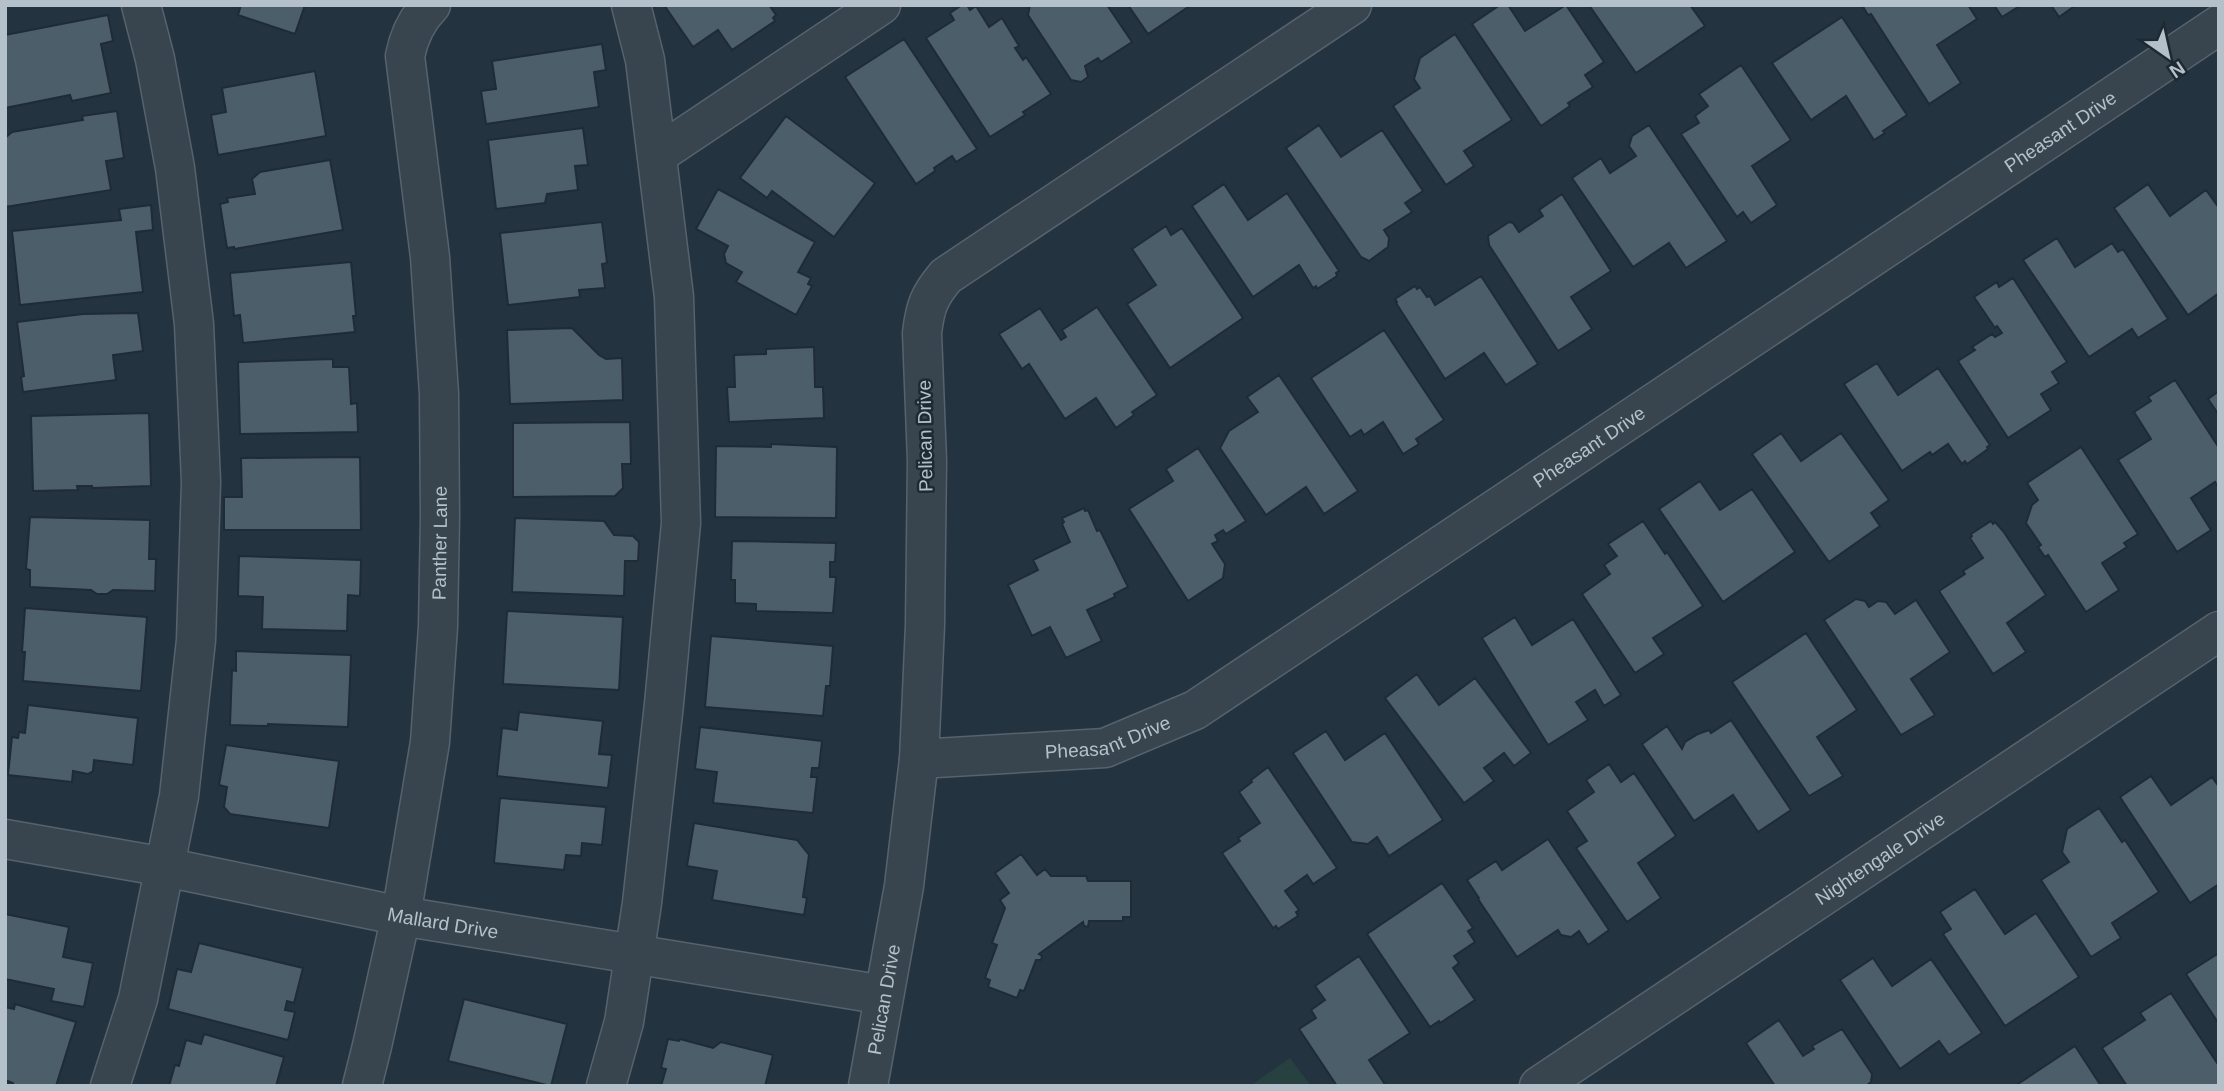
<svg xmlns="http://www.w3.org/2000/svg" width="2224" height="1091" font-family="Helvetica,sans-serif">
	<style>
		.green { fill: #264140 }
		.building { fill: #4d5e6b; stroke: #1f2c36; stroke-width: 2 }
		.lines { fill: none; stroke-linecap: round; stroke-linejoin: round }
		.minor-casing { stroke: #56636d; stroke-width: 41 }
		.minor { stroke: #38454f; stroke-width: 38 }
		.labels { text-anchor: middle; dominant-baseline: central; stroke-width: 5; stroke-linejoin: round; paint-order: stroke }
		.street-label { font-size: 19px; fill: #b4c0ca; stroke: #1d2a34 }
	</style>
	<rect width="100%" height="100%" fill="#243340"/>
	<!-- green -->
	<path class="green" d="M1290 1058 1311 1086H1250Z"/>
	<!-- building -->
	<path class="building" d="M241 5H305L295 34 238 15Z
		M664 5H769L776 15 773 18 775 21 732 50 718 30 693 47Z
		M962 5H967L970 10 976 6 989 27 1002 18 1019 46 1015 48 1023 60 1026 57 1051 94 1023 112 1025 115 990 137 926 38 954 20 950 13Z
		M1030 5H1107L1132 42 1101 62 1098 58 1085 66 1088 77 1081 82 1071 80 1028 15Z
		M1128 5H1191L1148 34Z
		M1500 5H1508L1525 31 1566 5 1604 62 1585 75 1593 87 1568 103 1570 106 1541 126 1472 24Z
		M1589 5H1690L1705 26 1636 73Z
		M1862 5H1968L1977 19 1937 45 1961 83 1929 104 1871 14 1868 15Z
		M1994 5H2017L2018 7 2002 17Z
		M2051 5H2076L2059 17Z
		M108 15 113 41 101 44 111 93 72 101 70 95 5 108V35Z
		M1842 17 1907 115 1883 131 1885 133 1874 140 1846 96 1811 120 1772 63Z
		M1455 34 1512 120 1464 151 1474 166 1446 185 1393 106 1420 88 1414 79 1420 58Z
		M904 39 977 149 956 162 952 156 934 168 935 171 916 184 845 77Z
		M602 44 606 70 594 72 599 107 486 124 481 91 496 89 492 61Z
		M1741 65 1791 140 1752 166 1777 205 1751 223 1743 212 1737 217 1681 134 1699 123 1695 116 1708 106 1699 94Z
		M315 71 326 136 218 155 211 115 226 112 222 88Z
		M117 111 124 158 106 161 111 190 5 207V138L12 132 83 120 82 116Z
		M786 116 875 183 834 237 772 191 767 198 740 178Z
		M1319 125 1341 157 1382 130 1423 191 1405 203 1412 212 1384 230 1389 238 1388 247 1369 261 1361 257 1286 148Z
		M1649 125 1727 241 1686 268 1669 243 1633 267 1572 178 1601 158 1610 173 1636 156 1629 146 1632 136Z
		M583 128 588 165 575 166 578 190 547 194 545 203 496 209 488 140Z
		M330 160 343 230 234 249V247L227 248 220 204 228 202 227 198 255 194 252 179 260 172Z
		M1224 184 1248 220 1287 193 1339 271 1336 273 1337 276 1317 289 1316 286 1313 288 1299 265 1253 297 1192 206Z
		M2148 184 2170 216 2206 190 2219 208V293L2188 315 2114 208Z
		M718 189 815 242 798 272 811 278 808 284 812 286 796 315 736 282 742 272 726 263 724 254 728 246 696 229Z
		M1562 194 1611 271 1571 297 1592 329 1558 351 1489 245 1488 236 1509 222 1513 223 1519 232 1543 216 1539 210Z
		M151 205 153 230 136 232 143 292 20 305 12 231 121 220 119 209Z
		M602 222 607 263 602 264 605 288 579 290 580 297 508 305 500 233Z
		M1166 226 1171 235 1182 228 1243 318 1170 368 1127 304 1156 285 1132 249Z
		M2057 238 2075 267 2112 243 2118 252 2123 249 2168 319 2138 338 2132 329 2089 357 2023 260Z
		M351 262 356 316H353L355 332 243 343 240 315 234 316 230 273Z
		M1481 276 1538 364 1506 385 1484 353 1445 379 1396 303 1397 302 1395 299 1415 286 1417 289 1420 287 1427 297 1430 296 1435 305Z
		M2013 278 2067 362 2052 372 2059 383 2041 394 2051 410 2008 438 1958 361 1975 350 1972 347 1992 334 1995 337 2002 333 1997 326 1995 328 1974 297 1997 282 1999 287Z
		M1097 307 1157 395 1132 412 1134 415 1116 428 1096 398 1065 419 1029 364 1022 369 999 334 1040 308 1061 340 1066 337 1062 330Z
		M138 313 143 351 113 355 116 380 23 392 21 377 24 376 17 322 83 314Z
		M572 328 599 355 606 359 622 358 623 400 510 404 507 330Z
		M1384 330 1444 420 1416 439 1419 444 1403 454 1383 422 1364 435 1361 430 1350 437 1311 378Z
		M814 347 815 387H823L824 418 729 422 727 387H735L734 355 766 354V349Z
		M333 359V367H349L351 404 357 403 358 432 240 434 238 362Z
		M1877 363 1898 395 1938 368 1990 445 1987 447 1988 449 1967 464 1965 461 1962 464 1948 444 1932 455 1930 452 1902 471 1844 384Z
		M1279 375 1358 491 1324 514 1306 487 1266 515 1220 448 1229 431 1258 412 1247 397Z
		M2175 380 2219 448V484L2217 485 2215 482 2191 498 2211 530 2177 552 2118 460 2151 439 2134 412 2151 401 2148 397Z
		M2219 391V415L2208 399Z
		M149 413 151 486 92 488V486H77L78 490 33 491 31 416Z
		M630 422 631 464H622L623 488 615 496 513 497V423Z
		M1781 433 1801 461 1841 433 1889 500 1871 513 1880 526 1829 562 1752 454Z
		M771 444 837 447 836 518 715 517 716 446 771 447Z
		M2081 447 2138 534 2124 543 2127 547 2102 563 2119 590 2086 612 2048 555 2045 557 2038 547 2041 545 2026 523 2032 505 2038 500 2027 483Z
		M1198 448 1246 521 1226 534 1223 530 1215 535 1218 541 1212 544 1225 564 1223 578 1188 601 1129 509 1173 481 1166 469Z
		M360 457 361 530H224V497H242L241 458Z
		M1700 481 1720 510 1752 489 1795 552 1723 602 1659 509Z
		M1084 508 1085 511 1088 510 1097 531 1100 530 1128 587 1114 594 1115 597 1087 610 1102 641 1066 658 1050 627 1032 636 1008 585 1038 570 1033 560 1070 542 1062 524 1064 522 1062 518Z
		M30 517 150 520 149 559H156L155 591 113 590 107 594H97L91 590 30 587V570L26 569Z
		M515 518 604 521 614 535 633 536 639 542 638 561H625L624 596 512 592Z
		M1643 521 1665 554 1667 552 1703 606 1653 638 1664 654 1635 673 1582 594 1610 574 1604 565 1617 556 1608 544Z
		M1991 521 1993 524 1995 522 2003 531 2046 595 2007 623 2026 652 1993 674 1939 591 1965 574 1963 571 1983 558 1970 538 1972 536 1971 534Z
		M732 541 836 543 835 562H830V577H836L833 613 756 611V604L735 603V580H731Z
		M239 556 361 560 360 596 348 595 347 631 262 629 263 597 238 596Z
		M1856 599 1865 601 1869 607 1878 601 1886 602 1895 614 1916 600 1950 652 1911 679 1935 715 1901 735 1824 620Z
		M25 608 147 617 141 691 23 681 25 652H22Z
		M507 611 623 617 619 690 503 684Z
		M1515 617 1532 645 1573 619 1621 695 1604 706 1595 690 1576 702 1588 720 1548 745 1482 638Z
		M1806 633 1857 710 1817 737 1843 776 1809 796 1732 682Z
		M711 636 833 646 830 686H826L823 716 705 707Z
		M236 651 351 655 348 727 268 724V726L230 725 232 670 236 671Z
		M1417 674 1439 705 1475 678 1531 753 1514 766 1504 753 1484 768 1494 781 1464 803 1385 698Z
		M28 705 138 718 133 765 94 760 93 771 88 774 73 771 72 782 8 775 12 737 18 738 19 732 25 733Z
		M519 712 603 721 599 754 612 755 608 788 497 776 502 728 517 730Z
		M1731 720 1791 810 1758 832 1733 795 1694 821 1642 744 1667 726 1682 749 1685 742 1698 734 1709 730 1711 733Z
		M700 727 822 741 819 768H812L811 777H817L813 813 713 803 717 772 695 769Z
		M1326 731 1345 760 1385 733 1443 820 1389 856 1377 837 1368 844 1352 842 1293 753Z
		M226 745 339 761 329 828 230 814 224 807 227 787 219 785Z
		M1609 764 1621 782 1634 773 1676 836 1638 863 1661 898 1627 922 1576 848 1587 841 1567 811 1594 792 1586 780Z
		M1268 767 1337 868 1313 884 1307 875 1285 891 1299 910 1296 912 1298 916 1278 929 1276 926 1273 928 1222 853 1240 841 1238 838 1260 823 1239 792 1252 782 1251 780Z
		M2151 776 2171 805 2212 777 2219 787V884L2190 903 2120 797Z
		M500 798 606 807 602 845 582 843 581 856 566 855 564 870 494 863Z
		M2099 808 2122 842 2125 840 2159 892 2112 923 2121 938 2091 957 2041 880 2069 862 2062 852 2067 829Z
		M694 823 797 840 809 855 803 897 807 898 804 915 712 900 717 871 687 866Z
		M1548 839 1609 930 1588 945 1579 931 1571 937 1561 935 1558 930 1517 957 1478 899 1479 898 1467 880 1496 861 1502 870Z
		M1021 854 1037 875 1045 869 1051 876H1086L1088 881H1131V917H1123V921H1089L1088 927 1084 926 1083 922 1039 954 1042 956 1041 960H1036L1024 991 1020 990 1017 998 988 987 990 980 985 978 997 945 992 943 1005 908 1000 900 1009 893 995 873Z
		M1442 883 1473 928 1468 931 1475 942 1454 956 1459 963 1453 968 1475 1000 1440 1023 1439 1021 1430 1027 1367 934Z
		M1975 889 2005 934 2036 913 2079 977 2005 1026 1943 934 1951 929 1940 912Z
		M5 914 69 927 63 957 93 963 84 1007 51 1001 54 989 5 979Z
		M199 943 303 968 294 1003 287 1001 285 1010 295 1012 288 1040 168 1009 177 969 191 972Z
		M2219 953V1024L2186 974Z
		M1359 956 1410 1033 1369 1060 1386 1086H1337L1299 1029 1316 1018 1311 1010 1325 1000 1315 986Z
		M1873 958 1892 986 1931 959 1982 1033 1949 1055 1939 1041 1900 1069 1840 980Z
		M2171 993 2219 1066V1086H2127L2102 1048 2145 1020 2140 1013Z
		M464 999 567 1024 551 1086 448 1061Z
		M15 1004 76 1022 56 1086H12L13 1083 5 1080V1007L14 1009Z
		M1779 1020 1803 1056 1814 1049 1812 1046 1842 1029 1872 1074 1871 1082 1866 1086H1775L1746 1043Z
		M204 1034 284 1057 276 1086H169L175 1065 179 1066 186 1040 201 1044Z
		M668 1039 679 1041 680 1039 713 1048 721 1042 773 1055 765 1086H661L666 1069 661 1068Z
		M2075 1046 2101 1086H2015Z"/>
	<g class="lines">
		<defs>
			<g id="minor">
				<path d="M657 155 881 5"/>
				<path id="s1" d="M919 759 1105 748 1195 710 2219 25"/>
				<path id="s2" d="M5 839 165 867 401 916 884 995"/>
				<path d="M110 1086 138 999 179 796 196 640 201 482 194 324 175 168 155 59 141 5"/>
				<path id="s3" d="M362 1086 372 1046 401 916 430 742 438 627 440 516 439 394 430 257 405 56C409 36 416 20 431 5"/>
				<path d="M606 1086 624 1022 642 903 664 704 681 523 674 297 645 60 631 5"/>
				<path id="s4" d="M868 1086 904 886 919 759 925 625 927 461 922 333C925 307 929 296 946 276L1352 5"/>
				<path id="s5" d="M1539 1086 2219 631"/>
			</g>
		</defs>
		<!-- minor casing -->
		<use href="#minor" class="minor-casing"/>
		<!-- minor -->
		<use href="#minor" class="minor"/>
	</g>
	<g class="labels">
		<!-- street labels -->
		<g class="street-label">
			<text stroke="none"><textPath href="#s1" startOffset="1325">Pheasant Drive</textPath></text>
			<text transform="translate(925 436) rotate(-91)">Pelican Drive</text>
			<text stroke="none"><textPath href="#s1" startOffset="758">Pheasant Drive</textPath></text>
			<text stroke="none"><textPath href="#s3" startOffset="550">Panther Lane</textPath></text>
			<text stroke="none"><textPath href="#s1" startOffset="191">Pheasant Drive</textPath></text>
			<text stroke="none"><textPath href="#s5" startOffset="410">Nightengale Drive</textPath></text>
			<text stroke="none"><textPath href="#s2" startOffset="446">Mallard Drive</textPath></text>
			<text stroke="none"><textPath href="#s4" startOffset="88">Pelican Drive</textPath></text>
		</g>
	</g>
	<!-- border -->
	<rect width="2224" height="1091" fill="none" stroke="#b4c0ca" stroke-width="14"/>
	<!-- north arrow -->
	<g transform="translate(2168 56) rotate(146)" stroke="#1d2a34" stroke-width="5" paint-order="stroke">
	<path d="M0-5L12 26L0 18L-12 26Z" fill="#b4c0ca"/>
	<text y="-10" font-size="19" font-weight="bold" text-anchor="middle" fill="#b4c0ca">N</text>
	</g>
</svg>
